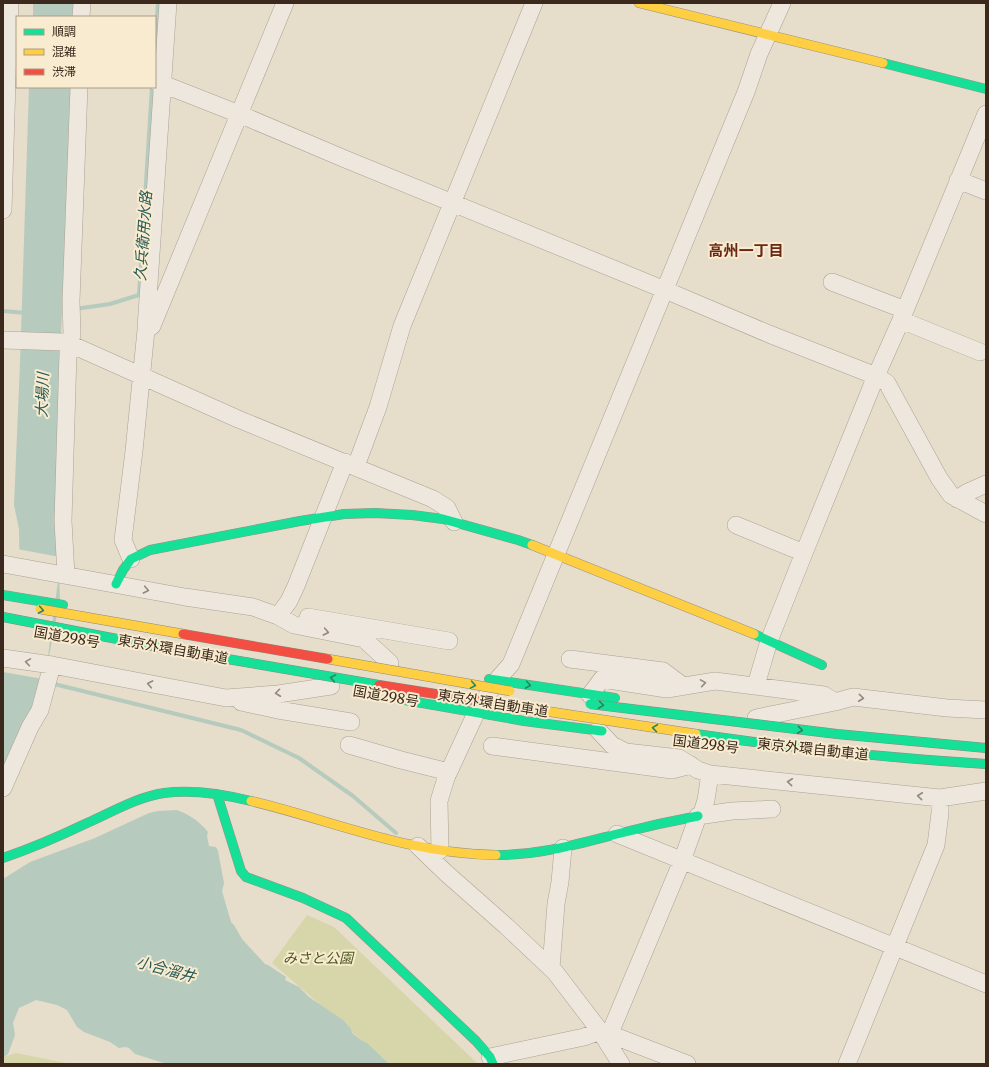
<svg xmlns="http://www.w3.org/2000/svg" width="989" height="1067" font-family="Merriweather,'Noto Sans JP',serif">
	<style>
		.green { fill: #d7d6ab }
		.water { fill: #b6cbbe }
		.pier { fill: #e6ddca }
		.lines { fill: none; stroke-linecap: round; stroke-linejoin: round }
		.stream { stroke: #b6cbbe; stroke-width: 4 }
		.street-casing { stroke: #aba294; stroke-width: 18 }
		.fast-casing { stroke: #9a9184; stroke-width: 10 }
		.slow-casing { stroke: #9a9184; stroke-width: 10 }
		.street { stroke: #ede7dd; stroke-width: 17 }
		.fast { stroke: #16e098; stroke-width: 9 }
		.slow { stroke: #ffcf43; stroke-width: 9 }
		.fast-bridge-casing { stroke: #90877b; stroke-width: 10; stroke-linecap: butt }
		.slow-bridge-casing { stroke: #90877b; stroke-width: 10; stroke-linecap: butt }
		.jam-bridge-casing { stroke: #90877b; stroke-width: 10; stroke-linecap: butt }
		.fast-bridge { stroke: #16e098; stroke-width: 9 }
		.slow-bridge { stroke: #ffcf43; stroke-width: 9 }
		.jam-bridge { stroke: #f24e42; stroke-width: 9 }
		.oneway { stroke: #94887c }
		.oneway2 { stroke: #28845a }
		.labels { text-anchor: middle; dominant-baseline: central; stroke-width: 4; stroke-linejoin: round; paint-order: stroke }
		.street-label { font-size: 14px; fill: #3a291c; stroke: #f8ebcf }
		.park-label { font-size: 14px; font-style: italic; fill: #4b5820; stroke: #f8ebcf }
		.water-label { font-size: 15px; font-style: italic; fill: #295b57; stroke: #f8ebcf }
		.neighbourhood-label { font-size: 15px; font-weight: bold; fill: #6a2717; stroke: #f8ebcf }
	</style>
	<rect width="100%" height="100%" fill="#e6ddca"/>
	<!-- green -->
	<path class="green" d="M307 915 334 927 478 1064H389L272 963Z
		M16 1053 71 1064H3V1057Z"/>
	<!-- water -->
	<path class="water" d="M33 3H73V17H33Z
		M29 87H71L57 437V523L60 600 50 651 31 710 3 774V670L20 596 19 529 14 505 20 363Z
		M177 810C190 815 199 821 208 832L207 836 209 846 216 847 218 851 224 883 222 891 231 922 234 925 242 939 265 964 268 965 286 977 285 980 299 987 309 997 343 1020 351 1029 352 1033 361 1040 367 1043 389 1064H167L135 1054 129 1048 125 1047 119 1048 110 1042 84 1032 77 1027 67 1010 57 1005 36 1000 19 1008 13 1023 15 1035 8 1054 3 1058V879L30 862 95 838 149 813 158 811Z"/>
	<!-- pier -->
	<path class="pier" d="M17 549 60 557V566L46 671 43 679 3 672V663L18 595Z"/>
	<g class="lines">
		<!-- stream -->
		<path class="stream" d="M155 44 158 3
			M75 309 110 304 139 295 152 87
			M3 311 26 313
			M50 683 241 730 299 758 353 796 396 833"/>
		<defs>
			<path id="street" d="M81 17 82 3
				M155 81 239 114 345 159 665 290 769 334 876 376 887 383 939 478 951 495 986 514
				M958 180 986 191
				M3 210 8 50 10 3
				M832 282 905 310
				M901 320 980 352
				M146 328 168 3
				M3 340 63 342 70 344 238 419 433 499 447 508 454 522
				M356 466 378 407 402 326 534 3
				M957 499 966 493 986 484
				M736 525 804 553
				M131 559 123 540 134 451 146 330 152 326 285 3
				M3 564 185 597 253 607 278 616 294 625 364 639 390 663
				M66 575 63 521 68 353 72 334 71 301 79 87
				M278 616 289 601 296 586 345 462
				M308 617 449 641
				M3 658 52 665 226 698 278 694 331 686
				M570 659 663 671 683 686
				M756 685 769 641 804 553 876 376 901 320 986 114
				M590 695 602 679 667 689 715 681 824 695 835 702 853 697 947 708 986 710
				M241 702 278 710 351 722
				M756 718 835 702
				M598 730 612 745 626 752 679 758 698 770 710 774 940 798 986 791
				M349 745 401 760 449 772
				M492 746 672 770 691 765
				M3 788 30 727 40 710 52 665
				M701 816 706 800 710 774
				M617 834 986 984
				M418 846 446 873 506 926 555 972 600 1031 621 1064
				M440 850 439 801 446 778 476 713 497 680 511 664 525 630 746 92 759 54 782 3
				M551 968 556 904 560 882 563 848
				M599 1030 687 1064
				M610 1033 682 861 698 816 732 811 772 809
				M490 1057 584 1037 600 1031
				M847 1064 936 845 940 813V798"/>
			<path id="fast" d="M883 63 986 89
				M116 584 123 570 131 559 150 550 300 521 344 514 375 513 412 515 443 519 518 540 532 545
				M3 595 63 605
				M754 634 822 665
				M489 679 615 698
				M405 700 524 721 602 731
				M217 794 241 871 246 877 303 898 346 918 476 1041 490 1057 493 1064
				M496 855C540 855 574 845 617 834 644 827 671 821 698 816
				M3 858C32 848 60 836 87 823 112 812 137 797 164 793 193 789 223 794 251 801"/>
			<path id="slow" d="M639 3 883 63
				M532 545 754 634
				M251 801C334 821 408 854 496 855"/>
		</defs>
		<!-- street casing -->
		<use href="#street" class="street-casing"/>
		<!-- fast casing -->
		<use href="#fast" class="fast-casing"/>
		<!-- slow casing -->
		<use href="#slow" class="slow-casing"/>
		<!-- street -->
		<use href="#street" class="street"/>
		<!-- fast -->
		<use href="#fast" class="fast"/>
		<!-- slow -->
		<use href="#slow" class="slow"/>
		<defs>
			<path id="fast-bridge" d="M3 617 169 649 379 685
				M590 704 837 734 986 748
				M696 734C792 748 889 758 986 764"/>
			<path id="slow-bridge" d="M40 609 183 634
				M328 659 510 691
				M499 704 696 734"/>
			<path id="jam-bridge" d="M183 634 328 659
				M379 685 499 704"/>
		</defs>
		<!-- fast-bridge casing -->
		<use href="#fast-bridge" class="fast-bridge-casing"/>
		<!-- slow-bridge casing -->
		<use href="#slow-bridge" class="slow-bridge-casing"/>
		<!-- jam-bridge casing -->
		<use href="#jam-bridge" class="jam-bridge-casing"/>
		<!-- fast-bridge -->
		<use href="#fast-bridge" class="fast-bridge"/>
		<!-- slow-bridge -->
		<use href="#slow-bridge" class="slow-bridge"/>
		<!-- jam-bridge -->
		<use href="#jam-bridge" class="jam-bridge"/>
	</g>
	<!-- one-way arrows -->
	<defs><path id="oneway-chevron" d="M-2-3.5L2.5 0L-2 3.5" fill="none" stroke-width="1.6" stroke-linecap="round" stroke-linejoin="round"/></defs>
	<g class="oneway">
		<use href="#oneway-chevron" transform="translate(146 590) rotate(11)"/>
		<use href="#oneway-chevron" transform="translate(326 632) rotate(11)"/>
		<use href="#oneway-chevron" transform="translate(28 662) rotate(-171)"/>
		<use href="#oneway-chevron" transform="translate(703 683) rotate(-9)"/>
		<use href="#oneway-chevron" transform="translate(150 684) rotate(-169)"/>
		<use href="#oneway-chevron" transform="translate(278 693) rotate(173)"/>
		<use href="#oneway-chevron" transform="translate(861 698) rotate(6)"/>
		<use href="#oneway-chevron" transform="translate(790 782) rotate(-174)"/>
		<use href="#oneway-chevron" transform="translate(920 796) rotate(-174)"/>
	</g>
	<g class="oneway2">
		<use href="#oneway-chevron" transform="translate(41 610) rotate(10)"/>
		<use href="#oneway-chevron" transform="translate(333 678) rotate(-170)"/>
		<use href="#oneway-chevron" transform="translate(473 685) rotate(10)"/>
		<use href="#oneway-chevron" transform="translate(528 685) rotate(10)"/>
		<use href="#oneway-chevron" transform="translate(601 705) rotate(8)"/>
		<use href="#oneway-chevron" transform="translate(655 728) rotate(-172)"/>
		<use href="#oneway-chevron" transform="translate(800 730) rotate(6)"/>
	</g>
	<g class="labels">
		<!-- street labels -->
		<g class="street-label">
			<text transform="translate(67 637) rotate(10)">国道298号</text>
			<text transform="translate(173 649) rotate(10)">東京外環自動車道</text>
			<text transform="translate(386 696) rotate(10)">国道298号</text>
			<text transform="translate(493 703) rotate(9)">東京外環自動車道</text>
			<text transform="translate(706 744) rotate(7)">国道298号</text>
			<text transform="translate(813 749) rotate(6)">東京外環自動車道</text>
		</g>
		<!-- park labels -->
		<g class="park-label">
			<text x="318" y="958">みさと公園</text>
		</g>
		<!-- water labels -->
		<g class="water-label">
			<text transform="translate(143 236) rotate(-86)">久兵衛用水路</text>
			<text transform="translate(42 395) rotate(-88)">大場川</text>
			<text transform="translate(166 969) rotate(15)">小合溜井</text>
		</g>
		<!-- neighbourhood labels -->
		<g class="neighbourhood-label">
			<text x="746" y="250">高州一丁目</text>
		</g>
	</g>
	<!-- border -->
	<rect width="989" height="1067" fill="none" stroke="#3a291c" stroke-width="8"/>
	<!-- legend -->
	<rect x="16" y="16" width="140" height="72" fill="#f8ebcf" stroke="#ac9d87"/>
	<rect x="24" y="29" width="20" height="6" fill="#16e098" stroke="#ac9d87"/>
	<text x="52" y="36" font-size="12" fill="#3a291c">順調</text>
	<rect x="24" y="49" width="20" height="6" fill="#ffcf43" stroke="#ac9d87"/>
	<text x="52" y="56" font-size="12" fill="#3a291c">混雑</text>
	<rect x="24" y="69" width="20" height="6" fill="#f24e42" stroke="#ac9d87"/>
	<text x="52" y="76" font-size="12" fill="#3a291c">渋滞</text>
</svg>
